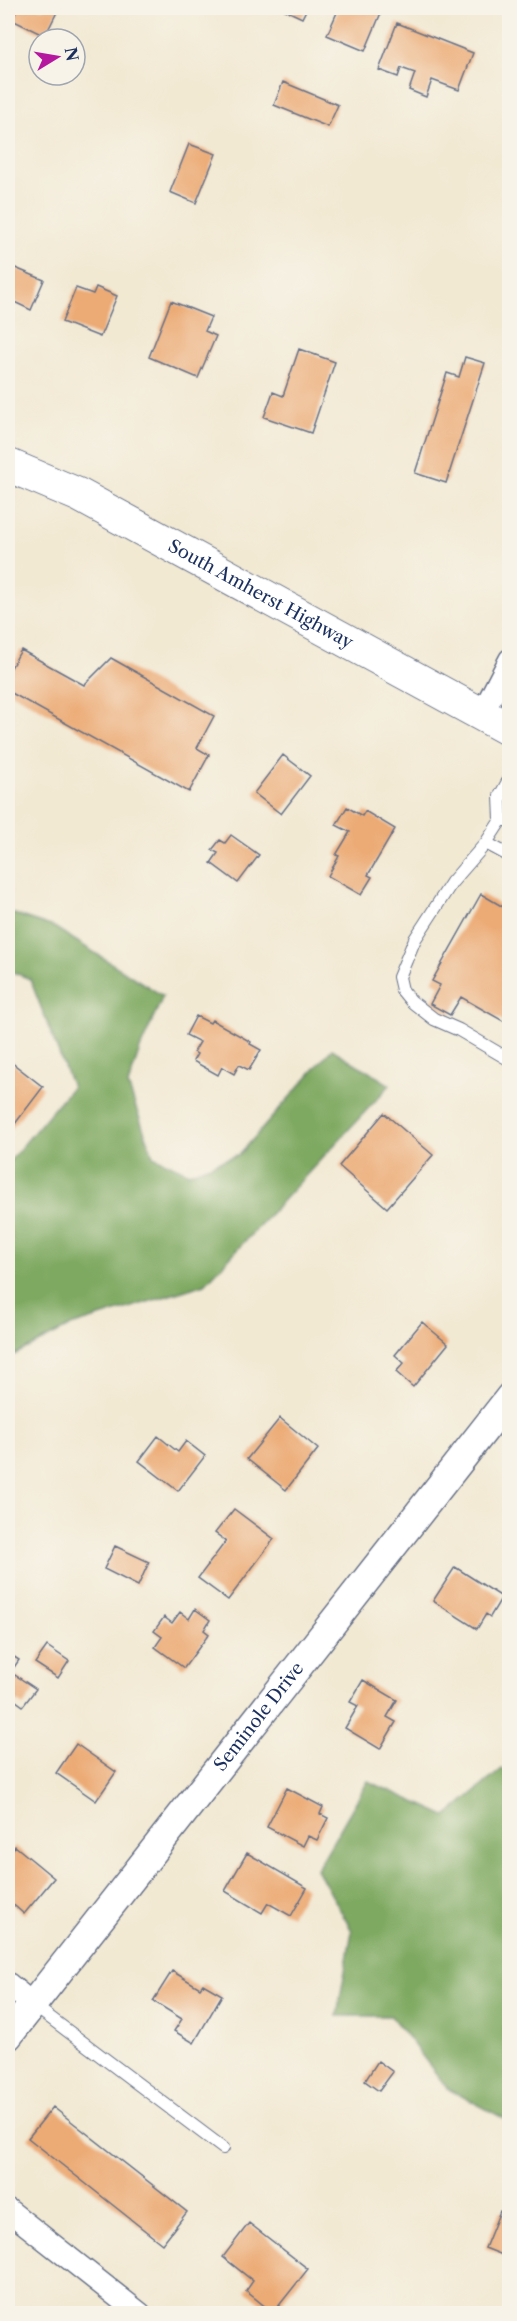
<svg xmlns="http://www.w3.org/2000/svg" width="517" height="2321" font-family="'Libre Caslon Text',serif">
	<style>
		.forest { fill: #7ea960; stroke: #4c6c5f; stroke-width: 1.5 }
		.building { fill: #ecaa75 }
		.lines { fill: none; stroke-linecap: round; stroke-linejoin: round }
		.service-casing { stroke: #667087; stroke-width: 14 }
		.minor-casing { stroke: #667087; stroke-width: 25 }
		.tertiary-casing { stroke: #667087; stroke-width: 31 }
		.primary-casing { stroke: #667087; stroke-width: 35 }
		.service { stroke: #fff; stroke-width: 12 }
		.minor { stroke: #fff; stroke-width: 22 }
		.tertiary { stroke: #fff; stroke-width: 28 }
		.primary { stroke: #fff; stroke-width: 33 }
		.labels { text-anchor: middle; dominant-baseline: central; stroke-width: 4.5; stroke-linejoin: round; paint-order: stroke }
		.street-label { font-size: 18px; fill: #1b2f5e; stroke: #f7f3e8 }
	</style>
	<rect width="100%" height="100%" fill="#f7f3e8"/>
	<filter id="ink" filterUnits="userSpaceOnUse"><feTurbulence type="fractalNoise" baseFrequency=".0167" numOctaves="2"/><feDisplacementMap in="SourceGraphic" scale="12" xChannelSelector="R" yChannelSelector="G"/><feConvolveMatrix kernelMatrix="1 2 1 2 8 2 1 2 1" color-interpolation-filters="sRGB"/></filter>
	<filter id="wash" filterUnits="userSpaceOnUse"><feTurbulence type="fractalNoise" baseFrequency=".008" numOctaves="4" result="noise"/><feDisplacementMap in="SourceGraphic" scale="24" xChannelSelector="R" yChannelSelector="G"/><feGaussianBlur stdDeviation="1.35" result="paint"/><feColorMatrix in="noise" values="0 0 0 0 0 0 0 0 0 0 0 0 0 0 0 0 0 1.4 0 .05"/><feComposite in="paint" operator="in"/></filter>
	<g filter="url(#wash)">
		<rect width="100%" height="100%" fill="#f2e9d3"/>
		<!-- forest -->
		<path class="forest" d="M8 912 54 927 163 996 140 1049 128 1085 153 1156 189 1173 240 1154 332 1049 390 1085 205 1284 71 1326 8 1358V1163L72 1087 30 979 8 970Z
			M502 1769 510 1772 509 2121 448 2089 391 2016H337L352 1931 317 1869 368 1781 446 1816Z"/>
		<g id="blocks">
			<!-- building -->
			<path class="building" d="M18 8H59L45 36 12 20Z
				M281 8H307L302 18Z
				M339 8H383L365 51 327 35Z
				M397 23 473 53 459 90 432 80 426 97 409 90 415 73 401 68 398 77 379 70Z
				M283 82 338 105 328 127 274 105Z
				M189 144 216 154 196 203 170 192Z
				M13 267 44 280 31 310 8 299V271L11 273Z
				M96 287 117 296 100 337 62 322 76 288 93 294Z
				M171 301 211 317 205 331 216 336 198 378 149 357Z
				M299 349 335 362 311 433 264 417 273 392 283 396Z
				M465 357 485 363 446 483 415 473 447 373 459 377Z
				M21 650 84 685 111 658 214 716 197 748 209 755 189 792 8 691V673Z
				M283 755 310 776 281 814 254 793Z
				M347 807 362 816 365 811 395 829 368 875 372 877 361 895 328 876 339 856 336 855 350 832 336 825Z
				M231 835 259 855 238 883 211 863 218 853 212 850 220 840 225 843Z
				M481 894 510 911V1025L461 997 450 1015 430 1004 440 985 432 981Z
				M196 1016 210 1023 212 1020 251 1042 250 1044 261 1050 249 1070 239 1065 234 1074 222 1067 218 1075 193 1061 197 1054 194 1052 200 1042 186 1035Z
				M11 1062 43 1087 8 1133V1067Z
				M384 1113 433 1155 387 1208 339 1166Z
				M422 1322 448 1344 413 1387 396 1372 404 1363 395 1355Z
				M280 1418 318 1449 286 1490 247 1459Z
				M158 1436 178 1452 186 1441 205 1456 178 1491 139 1461Z
				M234 1509 274 1539 228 1600 198 1578 226 1541 215 1533Z
				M115 1546 149 1562 138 1586 104 1569Z
				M455 1567 502 1597 490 1617 486 1614 477 1629 433 1601Z
				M195 1609 210 1620 204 1630 209 1634 184 1668 155 1647 162 1637 154 1631 164 1617 172 1623 180 1612 189 1619Z
				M47 1646 69 1661 58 1678 35 1663Z
				M8 1653 19 1660 8 1676Z
				M15 1675 36 1689 23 1706 8 1695V1686Z
				M363 1680 397 1700 387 1717 396 1722 380 1749 345 1728 358 1706 350 1702Z
				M76 1744 116 1772 96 1801 56 1773Z
				M287 1788 323 1807 320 1814 328 1818 317 1840 308 1836 303 1846 267 1827Z
				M15 1846 54 1878 24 1914 8 1900V1856Z
				M247 1853 307 1888 291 1916 268 1903 262 1913 225 1891Z
				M172 1971 200 1988 203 1984 222 1995 194 2043 174 2031 182 2019 153 2001Z
				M378 2061 393 2072 379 2091 365 2081Z
				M53 2107 187 2212 162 2244 28 2138Z
				M500 2211 510 2216V2258L485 2248Z
				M249 2223 308 2269 273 2313 246 2291 253 2281 223 2257Z"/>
		</g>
	</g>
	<g filter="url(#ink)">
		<use href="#blocks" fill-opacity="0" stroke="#667087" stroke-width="1.5"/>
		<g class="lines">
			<defs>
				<path id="service" d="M501 820 486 843 510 856
					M509 820H501L500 796 510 778
					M486 843 452 882 415 939 399 977 402 990 411 1001 434 1019 459 1030 510 1060
					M32 2004 223 2148"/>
				<path id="minor" d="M482 714 510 660
					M8 1984 32 2004
					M8 2210 140 2314"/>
				<g id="tertiary">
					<path id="s1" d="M8 2036 510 1397"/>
				</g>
				<g id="primary">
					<path id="s2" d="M8 465 79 495 510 730"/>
				</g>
			</defs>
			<!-- service casing -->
			<use href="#service" class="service-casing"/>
			<!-- minor casing -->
			<use href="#minor" class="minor-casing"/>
			<!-- tertiary casing -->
			<use href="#tertiary" class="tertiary-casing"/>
			<!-- primary casing -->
			<use href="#primary" class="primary-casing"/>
			<!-- service -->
			<use href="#service" class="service"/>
			<!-- minor -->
			<use href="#minor" class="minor"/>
			<!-- tertiary -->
			<use href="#tertiary" class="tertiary"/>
			<!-- primary -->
			<use href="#primary" class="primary"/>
		</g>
	</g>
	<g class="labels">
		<!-- street labels -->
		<g class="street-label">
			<text stroke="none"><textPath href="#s2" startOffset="284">South Amherst Highway</textPath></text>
			<text stroke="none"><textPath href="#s1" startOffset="406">Seminole Drive</textPath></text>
		</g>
	</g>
	<!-- margin -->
	<rect width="517" height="2321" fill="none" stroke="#f7f3e8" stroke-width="30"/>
	<!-- north arrow -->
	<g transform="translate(57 57) rotate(79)"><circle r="28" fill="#f7f3e8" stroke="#9fa5b1" stroke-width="1.5"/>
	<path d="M0-4.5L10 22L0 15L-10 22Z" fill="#b5179e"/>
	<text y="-9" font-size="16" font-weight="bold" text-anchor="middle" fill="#1b2f5e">N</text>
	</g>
</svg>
